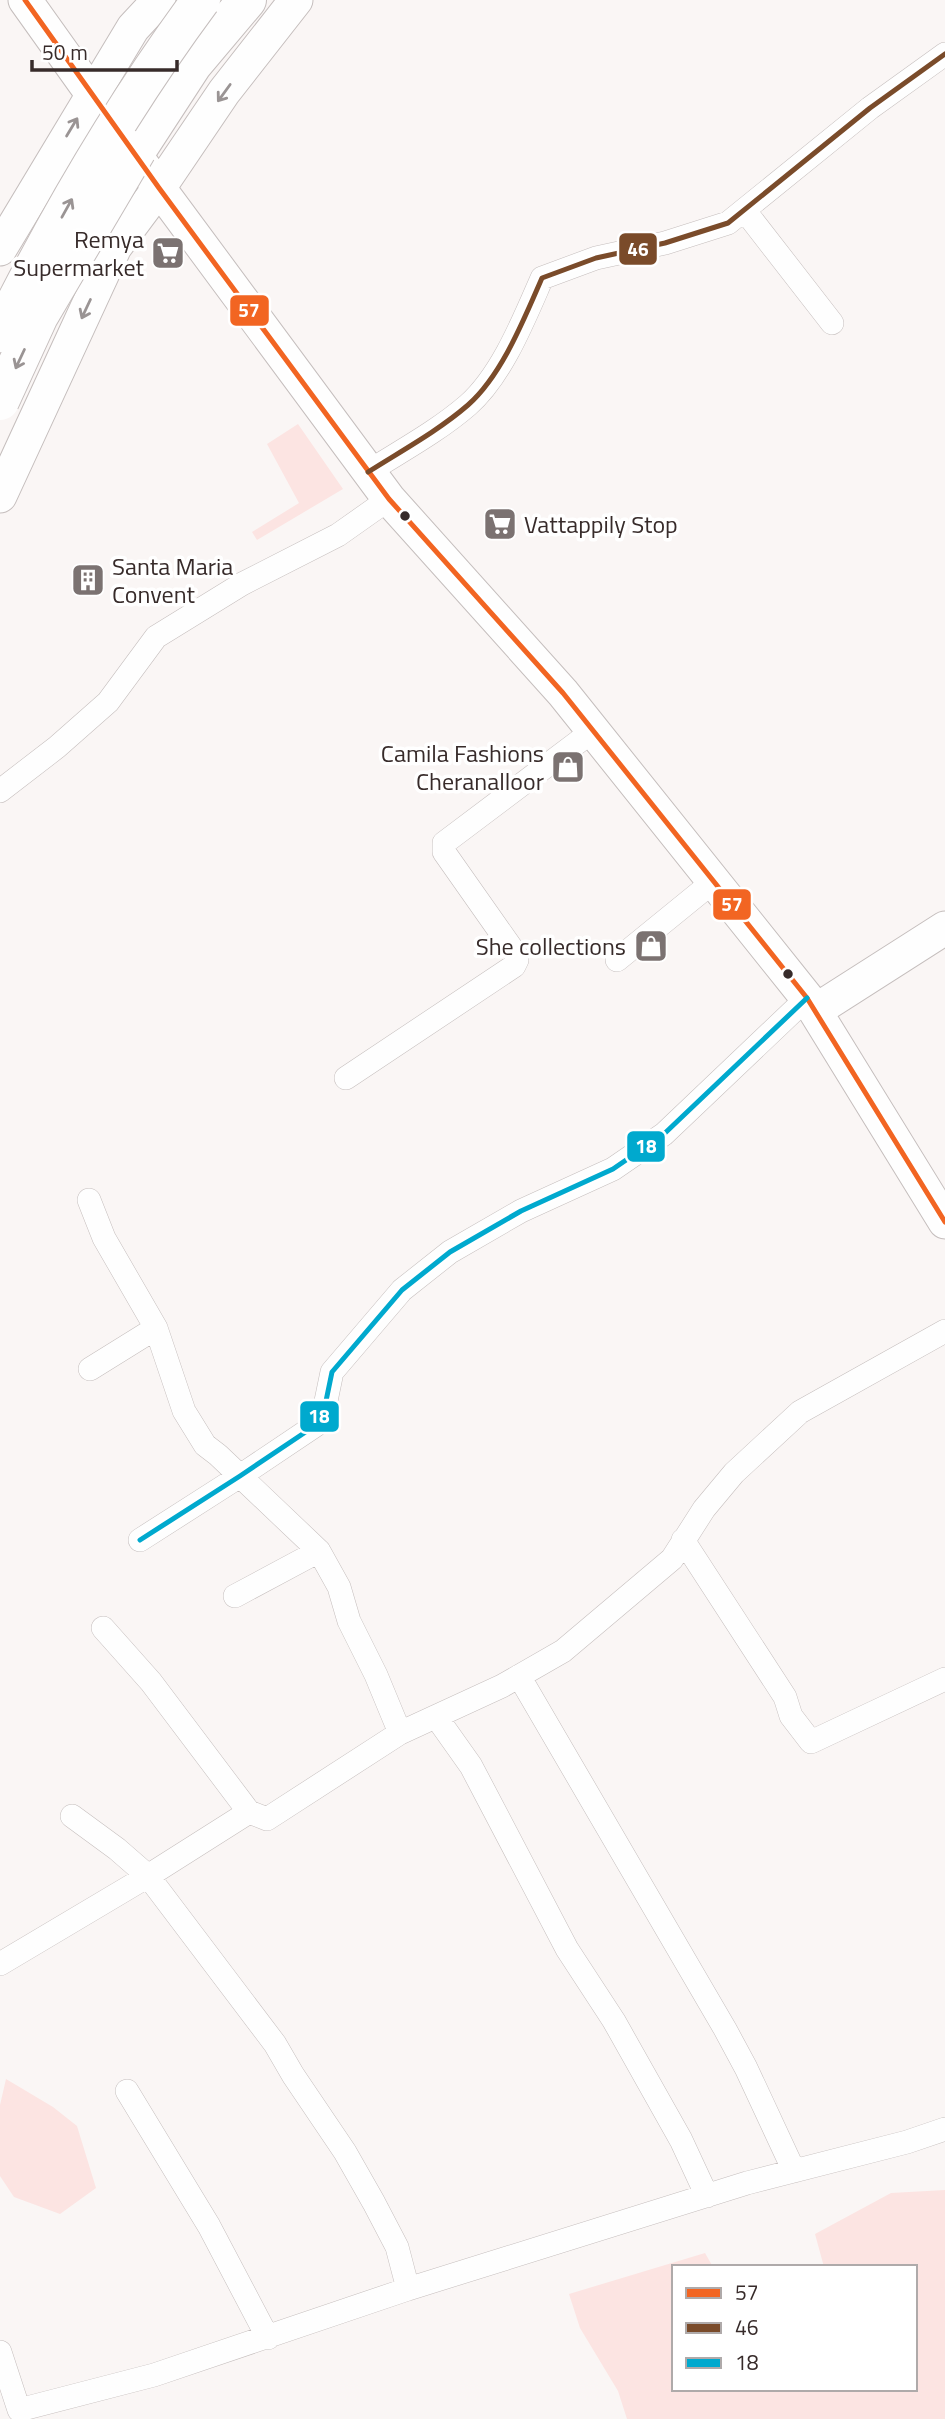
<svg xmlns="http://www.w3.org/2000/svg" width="945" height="2419" font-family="'Titillium Web',sans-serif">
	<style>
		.green { fill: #fce4e2 }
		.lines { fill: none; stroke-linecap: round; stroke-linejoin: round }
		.street-casing { stroke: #c5bebd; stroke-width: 24 }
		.secondary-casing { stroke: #c5bebd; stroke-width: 35 }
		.highway-casing { stroke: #c5bebd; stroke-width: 40 }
		.street { stroke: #fefefe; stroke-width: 23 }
		.secondary { stroke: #fefefe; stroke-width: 33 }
		.highway { stroke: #fefefe; stroke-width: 38 }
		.highway-bridge-casing { stroke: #c5bebd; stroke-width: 40; stroke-linecap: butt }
		.highway-bridge { stroke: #fefefe; stroke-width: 38 }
		.bus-1-casing { stroke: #fff; stroke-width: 10 }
		.bus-2-casing { stroke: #fff; stroke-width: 10 }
		.bus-3-casing { stroke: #fff; stroke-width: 10 }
		.bus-1 { stroke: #f26522; stroke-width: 5 }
		.bus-2 { stroke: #7a4b2a; stroke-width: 5 }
		.bus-3 { stroke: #00a9ce; stroke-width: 5 }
		.oneway { stroke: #9a9494 }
		.bus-dot { fill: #372b2a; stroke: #fff; stroke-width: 2.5 }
		.labels { text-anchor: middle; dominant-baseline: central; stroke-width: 7; stroke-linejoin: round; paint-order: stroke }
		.poi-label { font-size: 24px; fill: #372b2a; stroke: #fff; text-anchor: end }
		.line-badge { stroke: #fff; stroke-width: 2.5 }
		.badge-label { font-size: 19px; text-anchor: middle; font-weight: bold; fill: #fff }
	</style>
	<rect width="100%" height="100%" fill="#faf6f5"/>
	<!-- green -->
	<path class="green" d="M298 424 343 489 257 540 252 532 299 503 267 444Z
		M6 2079 53 2107 77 2126 96 2188 60 2214 14 2197 0 2176V2105Z
		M945 2190V2419H627L618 2391 580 2328 569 2294 705 2253 713 2267H674V2389H915V2267H824L815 2234 891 2193Z"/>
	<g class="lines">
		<defs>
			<path id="street" d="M745 211 832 323
				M368 472C401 451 438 431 468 405 502 375 524 319 542 278L596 258 665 243 728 223 870 108 945 54
				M0 791 57 747 108 702 156 637 242 584 338 535 389 499
				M617 960 714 881
				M346 1078 514 966 517 960 515 953 444 852V843L594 730
				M89 1200 104 1238 156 1328 184 1411 205 1445 218 1455 319 1551 339 1587 349 1621 376 1675 400 1733
				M90 1369 156 1328
				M140 1540 240 1476 316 1425 326 1401 332 1372 402 1290 450 1252 521 1211 613 1169 664 1134 807 998
				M683 1540 785 1697 791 1716 811 1742 945 1679
				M235 1596 319 1551
				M103 1628 151 1682 249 1812
				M519 1676 725 2029 746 2068 794 2171
				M437 1718 471 1766 567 1949 614 2021 681 2140 707 2196
				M72 1816 117 1849 148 1876 275 2044 293 2075 345 2152 374 2203 397 2247 408 2289
				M0 1964 148 1876 249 1812 267 1819 400 1733 502 1686 563 1651 672 1559 704 1509 734 1473 800 1412 945 1331
				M127 2091 209 2226 268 2338
				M0 2352 19 2410 154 2375 408 2289 747 2183 907 2142 945 2129"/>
			<path id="secondary" d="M25 0 159 188 389 499 563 693 807 998 945 1222
				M0 249 133 28 159 0
				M0 496 115 247 159 188 224 92 296 0
				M815 1011 945 928"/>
			<path id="highway" d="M137 150 193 64 247 0"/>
		</defs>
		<!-- street casing -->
		<use href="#street" class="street-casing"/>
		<!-- secondary casing -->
		<use href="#secondary" class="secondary-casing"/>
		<!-- highway casing -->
		<use href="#highway" class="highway-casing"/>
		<!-- street -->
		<use href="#street" class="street"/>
		<!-- secondary -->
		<use href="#secondary" class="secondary"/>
		<!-- highway -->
		<use href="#highway" class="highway"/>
		<defs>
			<path id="highway-bridge" d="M0 333C58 217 124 104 201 0
				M0 401 39 316 137 150"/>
		</defs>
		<!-- highway-bridge casing -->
		<use href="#highway-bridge" class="highway-bridge-casing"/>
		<!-- highway-bridge -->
		<use href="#highway-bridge" class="highway-bridge"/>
		<defs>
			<path id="bus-1" d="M25 0 159 188 389 499 563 693 807 998 945 1222"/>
			<path id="bus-2" d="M368 472C401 451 438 431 468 405 502 375 524 319 542 278L596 258 665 243 728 223 870 108 945 54"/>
			<path id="bus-3" d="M140 1540 240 1476 316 1425 326 1401 332 1372 402 1290 450 1252 521 1211 613 1169 664 1134 807 998"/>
		</defs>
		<!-- bus-1 casing -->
		<use href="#bus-1" class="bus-1-casing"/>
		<!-- bus-2 casing -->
		<use href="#bus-2" class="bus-2-casing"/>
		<!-- bus-3 casing -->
		<use href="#bus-3" class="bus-3-casing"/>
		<!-- bus-1 -->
		<use href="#bus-1" class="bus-1"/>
		<!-- bus-2 -->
		<use href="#bus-2" class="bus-2"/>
		<!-- bus-3 -->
		<use href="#bus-3" class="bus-3"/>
	</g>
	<!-- one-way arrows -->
	<defs><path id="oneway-shaft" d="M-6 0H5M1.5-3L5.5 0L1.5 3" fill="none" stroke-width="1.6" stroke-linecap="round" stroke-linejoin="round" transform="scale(1.75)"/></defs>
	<g class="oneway">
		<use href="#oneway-shaft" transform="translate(224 93) rotate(126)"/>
		<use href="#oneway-shaft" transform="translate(72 127) rotate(-59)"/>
		<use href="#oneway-shaft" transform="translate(67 208) rotate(-61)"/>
		<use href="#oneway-shaft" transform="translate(86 309) rotate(115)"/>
		<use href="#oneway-shaft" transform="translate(20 359) rotate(115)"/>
	</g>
	<!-- icons -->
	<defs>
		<symbol id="supermarket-square" viewBox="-11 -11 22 22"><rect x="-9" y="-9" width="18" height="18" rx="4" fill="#7b7271" stroke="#fff"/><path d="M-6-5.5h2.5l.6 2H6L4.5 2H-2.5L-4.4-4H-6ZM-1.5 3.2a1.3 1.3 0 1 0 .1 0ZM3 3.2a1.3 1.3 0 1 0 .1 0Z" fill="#fff"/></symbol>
		<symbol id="building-square" viewBox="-11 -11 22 22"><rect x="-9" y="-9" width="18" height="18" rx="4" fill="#7b7271" stroke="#fff"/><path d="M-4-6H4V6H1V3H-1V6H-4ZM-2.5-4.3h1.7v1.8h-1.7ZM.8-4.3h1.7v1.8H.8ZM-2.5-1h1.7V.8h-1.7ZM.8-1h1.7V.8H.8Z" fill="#fff"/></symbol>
		<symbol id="shop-square" viewBox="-11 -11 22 22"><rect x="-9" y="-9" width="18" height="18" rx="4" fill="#7b7271" stroke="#fff"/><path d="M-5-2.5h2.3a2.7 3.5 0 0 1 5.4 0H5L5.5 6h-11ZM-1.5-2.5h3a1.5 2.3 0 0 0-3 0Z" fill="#fff"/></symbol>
	</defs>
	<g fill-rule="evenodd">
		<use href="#supermarket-square" x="149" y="234" width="38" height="38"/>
		<use href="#supermarket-square" x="481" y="505" width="38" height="38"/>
		<use href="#building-square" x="69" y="561" width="38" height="38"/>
		<use href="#shop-square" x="549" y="748" width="38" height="38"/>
		<use href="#shop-square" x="632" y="927" width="38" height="38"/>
	</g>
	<!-- markers -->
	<g class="bus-dot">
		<circle cx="405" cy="516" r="6"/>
		<circle cx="788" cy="974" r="6"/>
	</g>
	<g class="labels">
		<!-- poi labels -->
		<g class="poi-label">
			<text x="144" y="239">Remya<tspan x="144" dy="28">Supermarket</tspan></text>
			<text x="524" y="524" text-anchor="start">Vattappily Stop</text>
			<text x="112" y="566" text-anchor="start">Santa Maria<tspan x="112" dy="28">Convent</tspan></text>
			<text x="544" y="753">Camila Fashions<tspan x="544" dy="28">Cheranalloor</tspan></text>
			<text x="626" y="946">She collections</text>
		</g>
	</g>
	<g class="line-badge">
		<rect x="618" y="232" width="40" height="34" rx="7" fill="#7a4b2a"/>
		<rect x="229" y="294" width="41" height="33" rx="7" fill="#f26522"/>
		<rect x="712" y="888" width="40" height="33" rx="7" fill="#f26522"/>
		<rect x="626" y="1130" width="40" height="33" rx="7" fill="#00a9ce"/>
		<rect x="299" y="1400" width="41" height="33" rx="7" fill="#00a9ce"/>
	</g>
	<g class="badge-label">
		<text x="638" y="256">46</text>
		<text x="249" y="317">57</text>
		<text x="732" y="911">57</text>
		<text x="646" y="1153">18</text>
		<text x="319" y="1423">18</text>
	</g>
	<!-- legend -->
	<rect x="672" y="2265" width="245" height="126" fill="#ffffff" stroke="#afaaaa" stroke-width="2"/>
	<rect x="686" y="2288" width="35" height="10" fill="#f26522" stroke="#afaaaa" stroke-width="2"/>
	<text x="735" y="2300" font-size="21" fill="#372b2a">57</text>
	<rect x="686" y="2323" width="35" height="10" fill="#7a4b2a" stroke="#afaaaa" stroke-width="2"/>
	<text x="735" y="2335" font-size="21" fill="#372b2a">46</text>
	<rect x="686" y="2358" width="35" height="10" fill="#00a9ce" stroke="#afaaaa" stroke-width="2"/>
	<text x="735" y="2370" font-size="21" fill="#372b2a">18</text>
	<!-- scale -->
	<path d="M32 60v10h145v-10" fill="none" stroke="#372b2a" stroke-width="3.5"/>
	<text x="42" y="60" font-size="21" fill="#372b2a" stroke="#ffffff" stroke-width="5" paint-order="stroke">50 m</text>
</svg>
